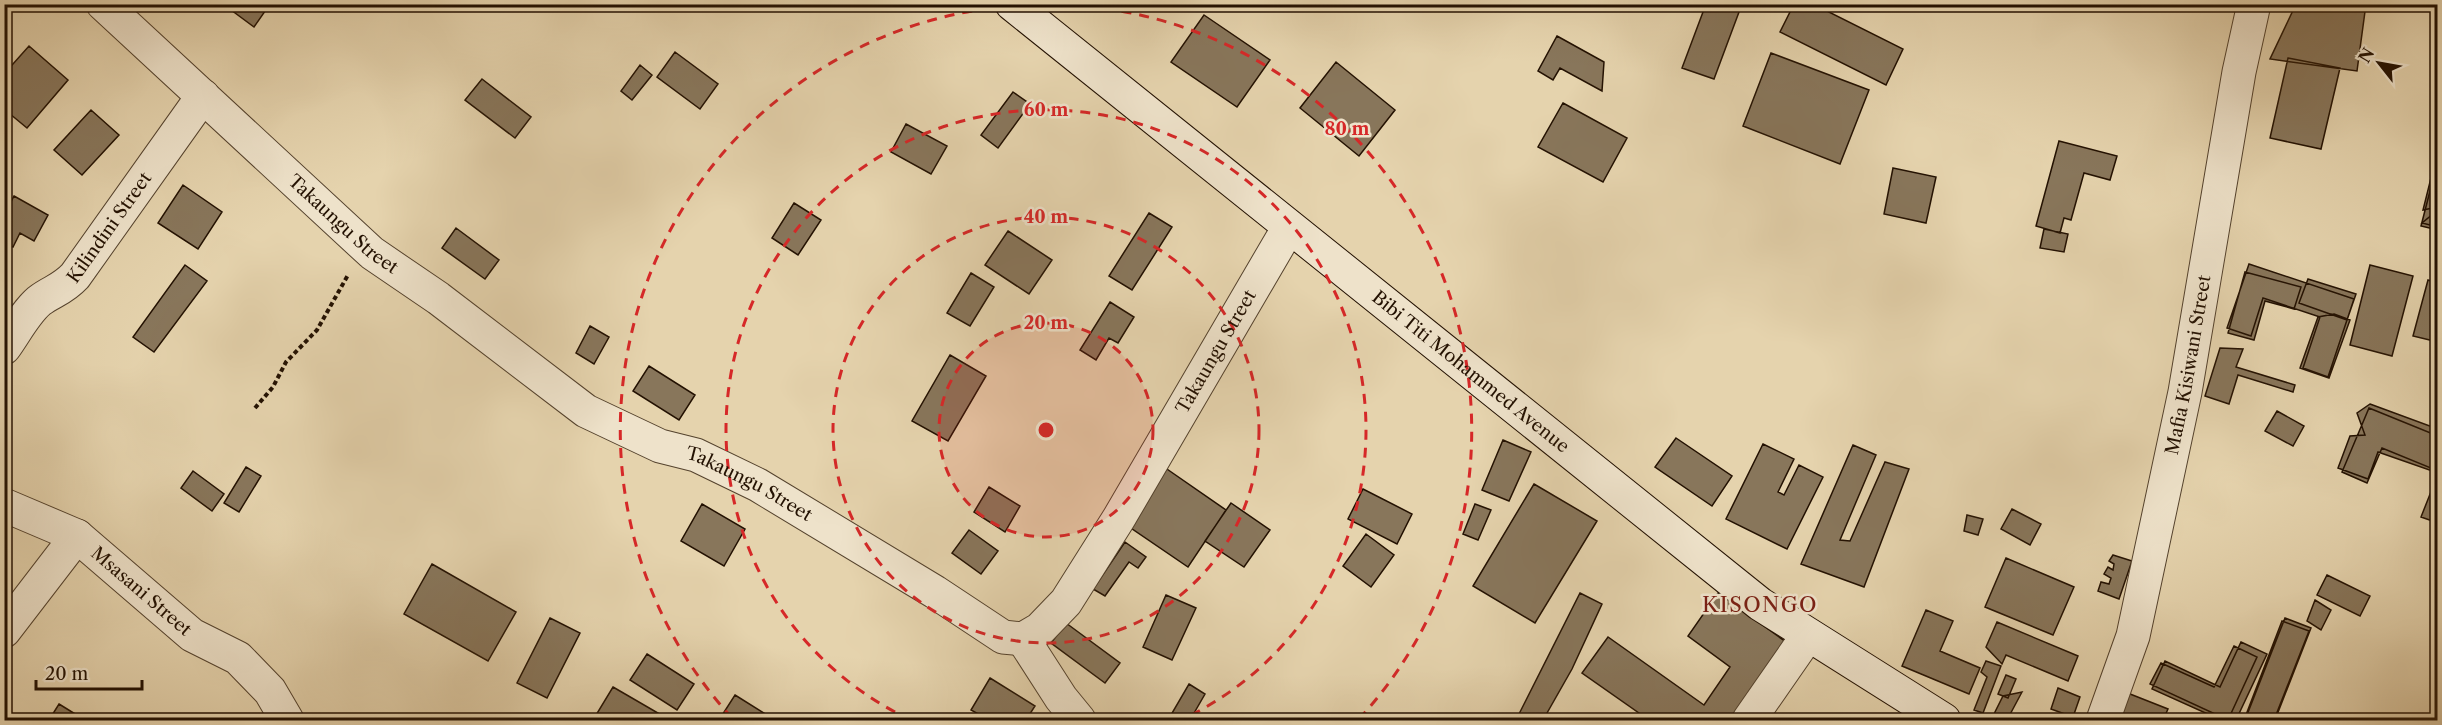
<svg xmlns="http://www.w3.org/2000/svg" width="2442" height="725" font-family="'Libre Caslon Text',serif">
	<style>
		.building { fill: #88765b; stroke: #231102; stroke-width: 1.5 }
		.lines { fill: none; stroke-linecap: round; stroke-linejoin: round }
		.street-casing { stroke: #54422d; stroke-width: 35 }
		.secondary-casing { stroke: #231102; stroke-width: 35 }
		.path { stroke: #231102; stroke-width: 4; stroke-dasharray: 4.5 3; stroke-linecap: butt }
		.street { stroke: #eee2ca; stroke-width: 33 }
		.secondary { stroke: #eee2ca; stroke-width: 33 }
		.ring { fill: none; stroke: #d62828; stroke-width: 3; stroke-dasharray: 10 8 }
		.labels { text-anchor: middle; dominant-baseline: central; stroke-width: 5; stroke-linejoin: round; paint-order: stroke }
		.street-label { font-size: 18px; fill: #231102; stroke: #eee2ca }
		.quarter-label { font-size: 21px; letter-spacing: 1.5px; fill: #7a1f14; stroke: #eee2ca }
		.centre { fill: #d62828; stroke: #eee2ca; stroke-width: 3 }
		.ring-label { font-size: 18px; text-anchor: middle; font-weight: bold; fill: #d62828; stroke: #eee2ca; stroke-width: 5; stroke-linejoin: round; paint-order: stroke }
	</style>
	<rect width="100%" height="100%" fill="#e5d3ad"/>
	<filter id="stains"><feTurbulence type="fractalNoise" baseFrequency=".00333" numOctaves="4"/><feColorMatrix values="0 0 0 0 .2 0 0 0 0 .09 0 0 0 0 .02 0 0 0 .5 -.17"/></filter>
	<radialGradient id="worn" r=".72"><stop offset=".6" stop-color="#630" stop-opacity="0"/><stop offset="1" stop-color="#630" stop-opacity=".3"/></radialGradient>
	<!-- building -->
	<path class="building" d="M223 4H270L254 27Z
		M1706 4H1742L1714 79 1682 68Z
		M1794 4H1813L1903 49 1886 85 1780 32Z
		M2296 4H2366L2357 71 2270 59Z
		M1204 15 1270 60 1237 107 1171 62Z
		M1557 36 1604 62 1602 91 1560 68 1553 80 1538 71Z
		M29 46 68 80 27 128 4 109V74Z
		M675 52 718 84 700 109 657 77Z
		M1771 53 1869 90 1840 164 1743 126Z
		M2288 58 2340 68 2321 149 2270 138Z
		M1336 62 1395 110 1359 156 1300 108Z
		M640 65 652 75 632 100 621 91Z
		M482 79 531 117 515 138 465 100Z
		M1013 92 1030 104 998 148 981 135Z
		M1563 103 1627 138 1603 182 1538 147Z
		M91 110 119 135 82 175 54 150Z
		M906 124 947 146 931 174 891 152Z
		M2059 141 2117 156 2110 180 2084 173 2071 220 2064 218 2060 233 2036 226Z
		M2438 150V207L2423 210Z
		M2438 160V230L2421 226Z
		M1893 168 1936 177 1926 223 1884 214Z
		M183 185 222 212 198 249 158 223Z
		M14 196 48 215 34 241 20 233 13 247 4 243V215Z
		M794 203 821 220 798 255 772 238Z
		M2438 210V227L2422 223Z
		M1149 213 1172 227 1132 290 1109 276Z
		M456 228 499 260 485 279 442 248Z
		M2044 229 2068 234 2064 252 2040 248Z
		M1008 231 1052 260 1029 294 985 265Z
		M2249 264 2354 299 2328 377 2303 368 2320 317 2263 298 2251 336 2227 328Z
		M185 265 207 281 154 352 133 337Z
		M2370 265 2413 276 2392 356 2350 345Z
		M2245 272 2301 287 2294 309 2265 301 2254 340 2228 333Z
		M971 273 994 287 970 326 947 313Z
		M2308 279 2356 294 2347 320 2299 303Z
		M2428 280 2438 283V342L2413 336Z
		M1110 302 1134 317 1118 343 1109 338 1096 360 1080 350Z
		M2334 314 2350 320 2329 378 2300 368 2318 317Z
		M590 326 609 337 594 364 576 353Z
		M2220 348 2243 349 2236 367 2295 385 2293 392 2238 375 2229 404 2205 396Z
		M950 355 986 376 948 441 912 421Z
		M649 366 695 395 679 420 633 391Z
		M2370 404 2438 429V473L2378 452 2368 479 2338 468 2350 436 2365 435 2357 413Z
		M2369 408 2438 436V471L2382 448 2367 483 2342 472Z
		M2277 411 2304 426 2293 446 2265 431Z
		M1676 438 1732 476 1712 506 1655 467Z
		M1503 440 1531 452 1509 501 1482 490Z
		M1763 444 1794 459 1778 492 1784 495 1799 465 1823 477 1787 549 1726 519Z
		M1853 445 1876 455 1840 540 1850 541 1885 462 1909 469 1864 587 1801 564Z
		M246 467 261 476 239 512 224 503Z
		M1164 467 1226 510 1188 567 1125 524Z
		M193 471 224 494 212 511 181 488Z
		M2438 474V523L2421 517Z
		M1534 484 1597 521 1535 623 1473 586Z
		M989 487 1020 506 1005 532 974 512Z
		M1363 489 1412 514 1397 544 1348 519Z
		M1231 503 1270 530 1244 567 1205 541Z
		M702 504 745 529 724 566 681 541Z
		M1475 504 1491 510 1478 540 1463 534Z
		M2012 509 2041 524 2030 545 2001 529Z
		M1967 515 1983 519 1978 535 1964 531Z
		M969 530 998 551 981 574 952 553Z
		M1366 534 1394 555 1371 587 1343 566Z
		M1125 542 1146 557 1138 568 1129 562 1105 596 1093 589Z
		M2113 555 2132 561 2119 599 2098 591 2101 582 2109 584 2111 578 2104 574 2108 567 2113 570 2114 564 2109 561Z
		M2006 558 2074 587 2053 635 1985 607Z
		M432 564 516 612 488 661 404 614Z
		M2327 575 2370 596 2360 616 2317 595Z
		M1580 593 1602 604 1572 669 1543 720H1516Z
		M1718 593 1786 642 1731 720H1649L1582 673 1608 637 1704 705 1730 667 1688 636Z
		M1166 595 1196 608 1172 660 1143 647Z
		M2315 600 2331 610 2321 630 2307 621Z
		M1926 610 1953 621 1940 651 1980 668 1969 694 1902 666Z
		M550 618 580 633 547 698 517 683Z
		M2285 618 2311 628 2275 720H2245Z
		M2282 621 2309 631 2274 720H2244Z
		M1997 622 2078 656 2068 681 2006 655 2002 664 1986 647Z
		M1066 623 1120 663 1105 683 1051 643Z
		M2241 642 2267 654 2236 720H2221L2152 689 2165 661 2220 687Z
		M2234 646 2257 657 2228 720 2150 684 2161 663 2214 687Z
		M647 654 694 684 677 710 630 680Z
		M1986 661 2001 666 1983 713 1974 710 1987 677 1981 672Z
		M2006 675 2016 679 2008 698 1998 694Z
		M990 678 1035 706 1026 720H989L971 710Z
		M1189 684 1205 694 1190 720H1168Z
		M613 687 670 720H628L624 718 623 720H593Z
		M2058 688 2080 697 2073 717 2051 709Z
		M2022 692 2007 720H1991L2003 696Z
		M2125 692 2168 709 2163 720H2114Z
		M735 695 775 720H719Z
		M59 704 85 720H49Z"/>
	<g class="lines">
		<defs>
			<g id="street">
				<path id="s1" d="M103 4 372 253 438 298 586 411 660 446 696 455 758 485 935 592 1003 637 1023 639 1040 629 1066 602 1119 518 1289 227"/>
				<path id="s2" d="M4 348C15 333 25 313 39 301 52 291 62 290 75 276L203 96"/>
				<path id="s3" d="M4 505 77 536 192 635 238 658 270 691 287 720"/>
				<path d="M4 631 77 536"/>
				<path d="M1023 639 1061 698 1079 720"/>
				<path d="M1749 720 1808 635"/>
				<path id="s4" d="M2103 720 2133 636 2185 392 2239 72 2254 4"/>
			</g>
			<g id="secondary">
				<path id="s5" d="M1012 4 1760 604 1944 720"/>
			</g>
		</defs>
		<!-- street casing -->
		<use href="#street" class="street-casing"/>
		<!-- secondary casing -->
		<use href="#secondary" class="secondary-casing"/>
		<!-- path -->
		<path class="path" d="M255 408 273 387 286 362 317 330 348 275"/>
		<!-- street -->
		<use href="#street" class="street"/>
		<!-- secondary -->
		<use href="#secondary" class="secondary"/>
	</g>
	<!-- distance rings -->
	<circle cx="1046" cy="430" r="107" fill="#d62828" fill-opacity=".12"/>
	<g class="ring">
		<circle cx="1046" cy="430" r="107"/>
		<circle cx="1046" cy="430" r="213"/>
		<path d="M911 720A320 320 0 1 1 1181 720"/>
		<path d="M732 718A426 426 0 0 1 1024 5M1068 5A426 426 0 0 1 1360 718"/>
	</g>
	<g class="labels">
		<!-- street labels -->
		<g class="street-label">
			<text stroke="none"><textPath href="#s1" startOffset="326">Takaungu Street</textPath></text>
			<text stroke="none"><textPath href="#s2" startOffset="162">Kilindini Street</textPath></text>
			<text stroke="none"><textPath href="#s1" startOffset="1478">Takaungu Street</textPath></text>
			<text stroke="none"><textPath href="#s4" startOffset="366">Mafia Kisiwani Street</textPath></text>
			<text stroke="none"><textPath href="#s5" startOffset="588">Bibi Titi Mohammed Avenue</textPath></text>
			<text stroke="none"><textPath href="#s1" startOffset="812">Takaungu Street</textPath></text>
			<text stroke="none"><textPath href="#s3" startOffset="164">Msasani Street</textPath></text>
		</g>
		<!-- quarter labels -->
		<g class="quarter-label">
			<text x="1760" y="604">KISONGO</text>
		</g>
	</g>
	<circle cx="1046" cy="430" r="9" class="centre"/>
	<g class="ring-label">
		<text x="1046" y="116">60 m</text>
		<text x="1347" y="135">80 m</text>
		<text x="1046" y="223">40 m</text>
		<text x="1046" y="329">20 m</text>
	</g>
	<!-- margin -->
	<rect width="2442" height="725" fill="none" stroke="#e5d3ad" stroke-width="24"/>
	<rect x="6" y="6" width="2430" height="713" fill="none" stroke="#231102" stroke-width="3"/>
	<rect x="12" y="12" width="2418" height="701" fill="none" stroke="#231102" stroke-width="1.5"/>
	<!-- north arrow -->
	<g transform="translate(2379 63) rotate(301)" stroke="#eee2ca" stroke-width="4.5" paint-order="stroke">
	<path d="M0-4.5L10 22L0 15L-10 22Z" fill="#231102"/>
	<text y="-9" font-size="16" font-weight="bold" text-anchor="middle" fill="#231102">N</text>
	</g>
	<!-- scale -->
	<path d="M36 680v9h106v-9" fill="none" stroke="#231102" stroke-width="3"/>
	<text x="45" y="680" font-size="18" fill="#231102" stroke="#eee2ca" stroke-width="4.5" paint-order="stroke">20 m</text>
	<rect width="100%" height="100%" filter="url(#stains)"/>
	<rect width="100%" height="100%" fill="url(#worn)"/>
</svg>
